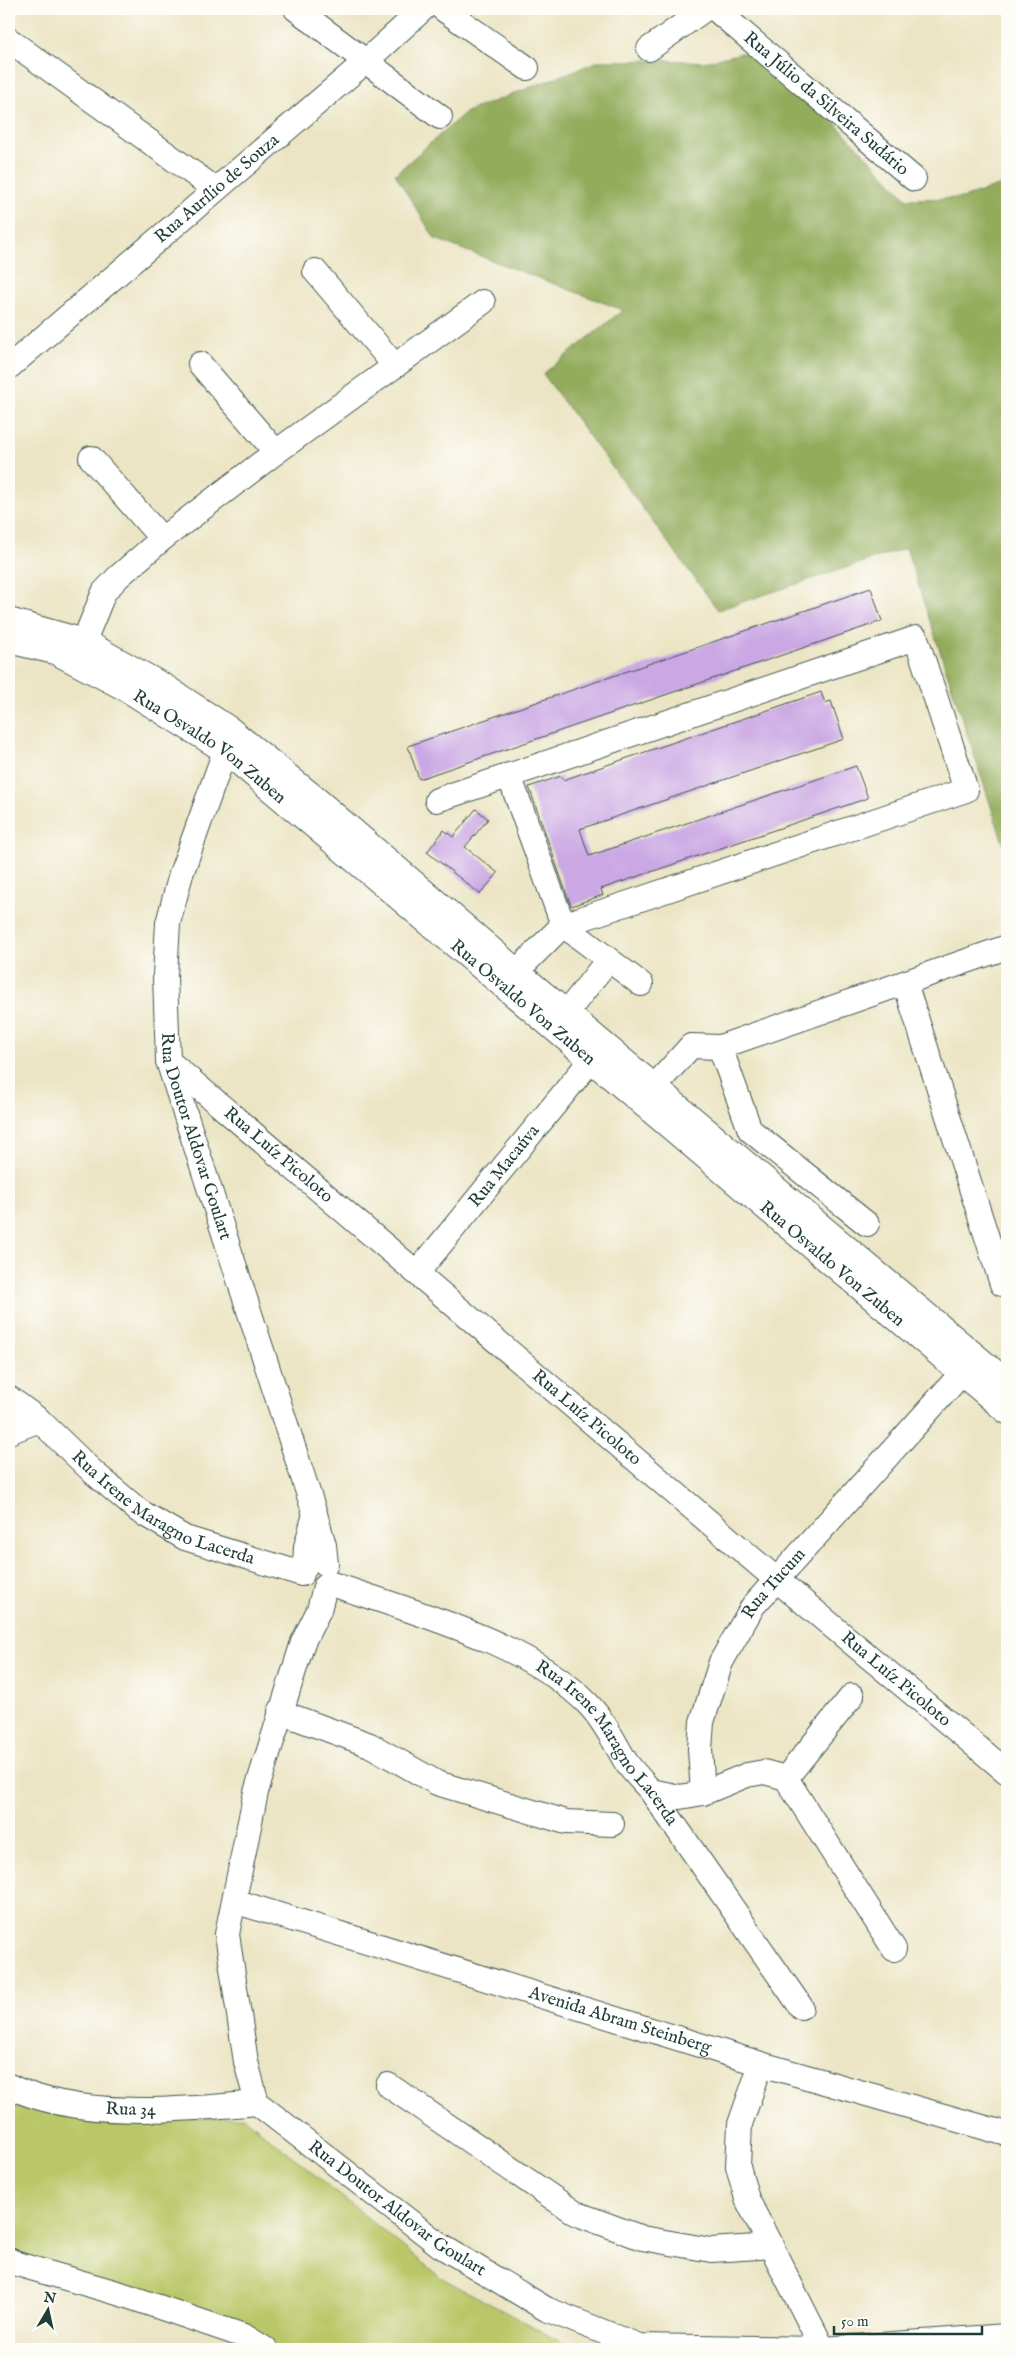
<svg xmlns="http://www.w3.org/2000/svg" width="1016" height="2358" font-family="'IM FELL English',serif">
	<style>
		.green { fill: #bac768; stroke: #6c824e }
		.forest { fill: #93ac5c; stroke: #597448 }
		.building { fill: #cba7e4 }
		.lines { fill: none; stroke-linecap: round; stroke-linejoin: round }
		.minor-casing { stroke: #3e564a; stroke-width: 26 }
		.minor { stroke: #fff; stroke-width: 24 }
		.labels { text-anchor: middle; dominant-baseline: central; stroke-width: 4; stroke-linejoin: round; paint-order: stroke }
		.street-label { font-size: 18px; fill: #1f3d34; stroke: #fdfcf7 }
	</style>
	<rect width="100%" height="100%" fill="#fdfcf7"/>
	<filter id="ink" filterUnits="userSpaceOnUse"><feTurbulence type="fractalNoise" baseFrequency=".02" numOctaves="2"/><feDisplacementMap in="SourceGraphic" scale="10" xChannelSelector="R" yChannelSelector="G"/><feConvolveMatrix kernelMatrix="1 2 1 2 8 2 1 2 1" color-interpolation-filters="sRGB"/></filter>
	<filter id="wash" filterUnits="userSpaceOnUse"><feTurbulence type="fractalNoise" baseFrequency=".0096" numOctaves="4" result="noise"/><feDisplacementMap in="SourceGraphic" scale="20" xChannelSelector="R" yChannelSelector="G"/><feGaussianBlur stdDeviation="1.12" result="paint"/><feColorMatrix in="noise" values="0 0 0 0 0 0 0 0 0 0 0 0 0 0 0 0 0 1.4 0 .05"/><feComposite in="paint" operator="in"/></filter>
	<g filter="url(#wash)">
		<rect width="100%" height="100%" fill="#ece5c5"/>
		<!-- green -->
		<path class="green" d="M9 2104 15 2107 101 2121 244 2117 440 2277 563 2343 586 2349H276L9 2254Z"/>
		<!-- forest -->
		<path class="forest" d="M746 52 780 65 907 199 963 198 1007 183V855L906 548 718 610 543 374 623 310 435 239 395 174 466 112 599 61 665 60 704 62Z"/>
		<g id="blocks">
			<!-- building -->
			<path class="building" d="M871 588 882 621 419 779 408 746Z
				M821 692 825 703 831 701 844 739 580 829 589 856 856 766 868 798 601 889 603 895 571 906 529 787 561 776 563 780Z
				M476 809 488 819 465 847 498 873 480 894 427 852 444 830 453 837Z"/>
		</g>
	</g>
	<g filter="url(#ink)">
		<use href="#blocks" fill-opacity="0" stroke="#3e564a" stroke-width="1"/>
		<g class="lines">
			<defs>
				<g id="minor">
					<path d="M296 9 440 117"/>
					<path d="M443 9 527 68"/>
					<path id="s1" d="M715 9 914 179"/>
					<path d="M9 40 215 189"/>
					<path d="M649 49 705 9"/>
					<path d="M315 271 395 366"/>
					<path d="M200 364 276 452"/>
					<path id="s2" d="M9 367 365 62 423 9"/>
					<path d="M91 458 162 539"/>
					<path d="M9 620 84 641 166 687 230 729 313 796 517 971 1007 1382"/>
					<path id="s3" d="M9 641 55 652 124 688 225 751 1007 1412"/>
					<path d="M84 641 104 592 118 577 162 539 276 452 483 302"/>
					<path id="s4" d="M225 751 181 874 168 923 165 976 168 1061 315 1514 324 1545 326 1564"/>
					<path d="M509 775 563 925 641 984"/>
					<path d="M437 800 916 638 966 790 563 925 517 971"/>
					<path d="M905 983 1002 1284"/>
					<path d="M567 1012 608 960"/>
					<path d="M720 1047 750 1130 867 1224"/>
					<path id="s5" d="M168 1061 777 1580 1007 1772"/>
					<path d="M655 1086 691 1046 720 1047 1007 947"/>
					<path id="s6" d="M417 1273 591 1060"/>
					<path id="s7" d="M9 1398 39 1420 93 1472 139 1511 185 1538 302 1574"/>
					<path d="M9 1432 39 1420"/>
					<path d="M305 1567 306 1547 315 1514"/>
					<path id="s8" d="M329 1583C411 1612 527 1641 589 1705 605 1722 614 1742 626 1762 633 1772 643 1782 651 1791L801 2007"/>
					<path id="s9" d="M325 1587 319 1610 303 1642 256 1792 227 1934 246 2062 257 2103 441 2246 546 2309 639 2346 823 2349 1007 2336"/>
					<path d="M280 1712 370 1745 437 1783 566 1822 612 1824"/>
					<path d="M786 1778 852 1696"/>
					<path id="s10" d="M651 1791 680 1797 703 1793 700 1749 702 1722 721 1662 753 1606 962 1373"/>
					<path d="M703 1793 747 1775 764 1772 786 1778 894 1949"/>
					<path id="s11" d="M234 1901 761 2064 1007 2134"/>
					<path d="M761 2064 740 2124 738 2166 747 2199 823 2349"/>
					<path d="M388 2085 575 2213 642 2238 711 2250 772 2246"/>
					<path id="s12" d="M9 2086C77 2120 182 2110 257 2103"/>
					<path d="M9 2260 17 2264 121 2294 244 2336 265 2349"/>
				</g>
			</defs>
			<!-- minor casing -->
			<use href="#minor" class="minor-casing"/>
			<!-- minor -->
			<use href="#minor" class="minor"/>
		</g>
	</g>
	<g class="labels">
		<!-- street labels -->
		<g class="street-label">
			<text stroke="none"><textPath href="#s1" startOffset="146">Rua Júlio da Silveira Sudário</textPath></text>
			<text stroke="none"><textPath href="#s2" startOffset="274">Rua Aurílio de Souza</textPath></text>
			<text stroke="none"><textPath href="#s3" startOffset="229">Rua Osvaldo Von Zuben</textPath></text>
			<text stroke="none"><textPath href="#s3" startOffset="634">Rua Osvaldo Von Zuben</textPath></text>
			<text stroke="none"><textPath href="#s4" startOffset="399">Rua Doutor Aldovar Goulart</textPath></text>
			<text stroke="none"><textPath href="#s5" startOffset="145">Rua Luíz Picoloto</textPath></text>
			<text stroke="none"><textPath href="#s6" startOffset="138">Rua Macaúva</textPath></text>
			<text stroke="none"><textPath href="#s3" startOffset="1039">Rua Osvaldo Von Zuben</textPath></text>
			<text stroke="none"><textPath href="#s5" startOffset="550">Rua Luíz Picoloto</textPath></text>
			<text stroke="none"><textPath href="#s7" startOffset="192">Rua Irene Maragno Lacerda</textPath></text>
			<text stroke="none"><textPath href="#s10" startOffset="282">Rua Tucum</textPath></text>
			<text stroke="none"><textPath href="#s5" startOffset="955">Rua Luíz Picoloto</textPath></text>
			<text stroke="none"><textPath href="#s8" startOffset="330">Rua Irene Maragno Lacerda</textPath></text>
			<text stroke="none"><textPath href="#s11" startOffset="404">Avenida Abram Steinberg</textPath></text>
			<text stroke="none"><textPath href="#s12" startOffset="125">Rua 34</textPath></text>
			<text stroke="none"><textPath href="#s9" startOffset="709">Rua Doutor Aldovar Goulart</textPath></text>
		</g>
	</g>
	<!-- margin -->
	<rect width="1016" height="2358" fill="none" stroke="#fdfcf7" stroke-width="30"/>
	<!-- north arrow -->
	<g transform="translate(48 2310) rotate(9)" stroke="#fdfcf7" stroke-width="4" paint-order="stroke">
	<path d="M0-4L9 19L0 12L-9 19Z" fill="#1f3d34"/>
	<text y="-8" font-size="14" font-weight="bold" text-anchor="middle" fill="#1f3d34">N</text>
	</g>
	<!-- scale -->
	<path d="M834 2326v8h148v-8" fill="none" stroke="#1f3d34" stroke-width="2.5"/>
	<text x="841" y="2326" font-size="15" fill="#1f3d34" stroke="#fdfcf7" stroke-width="4" paint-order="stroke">50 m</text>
</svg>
